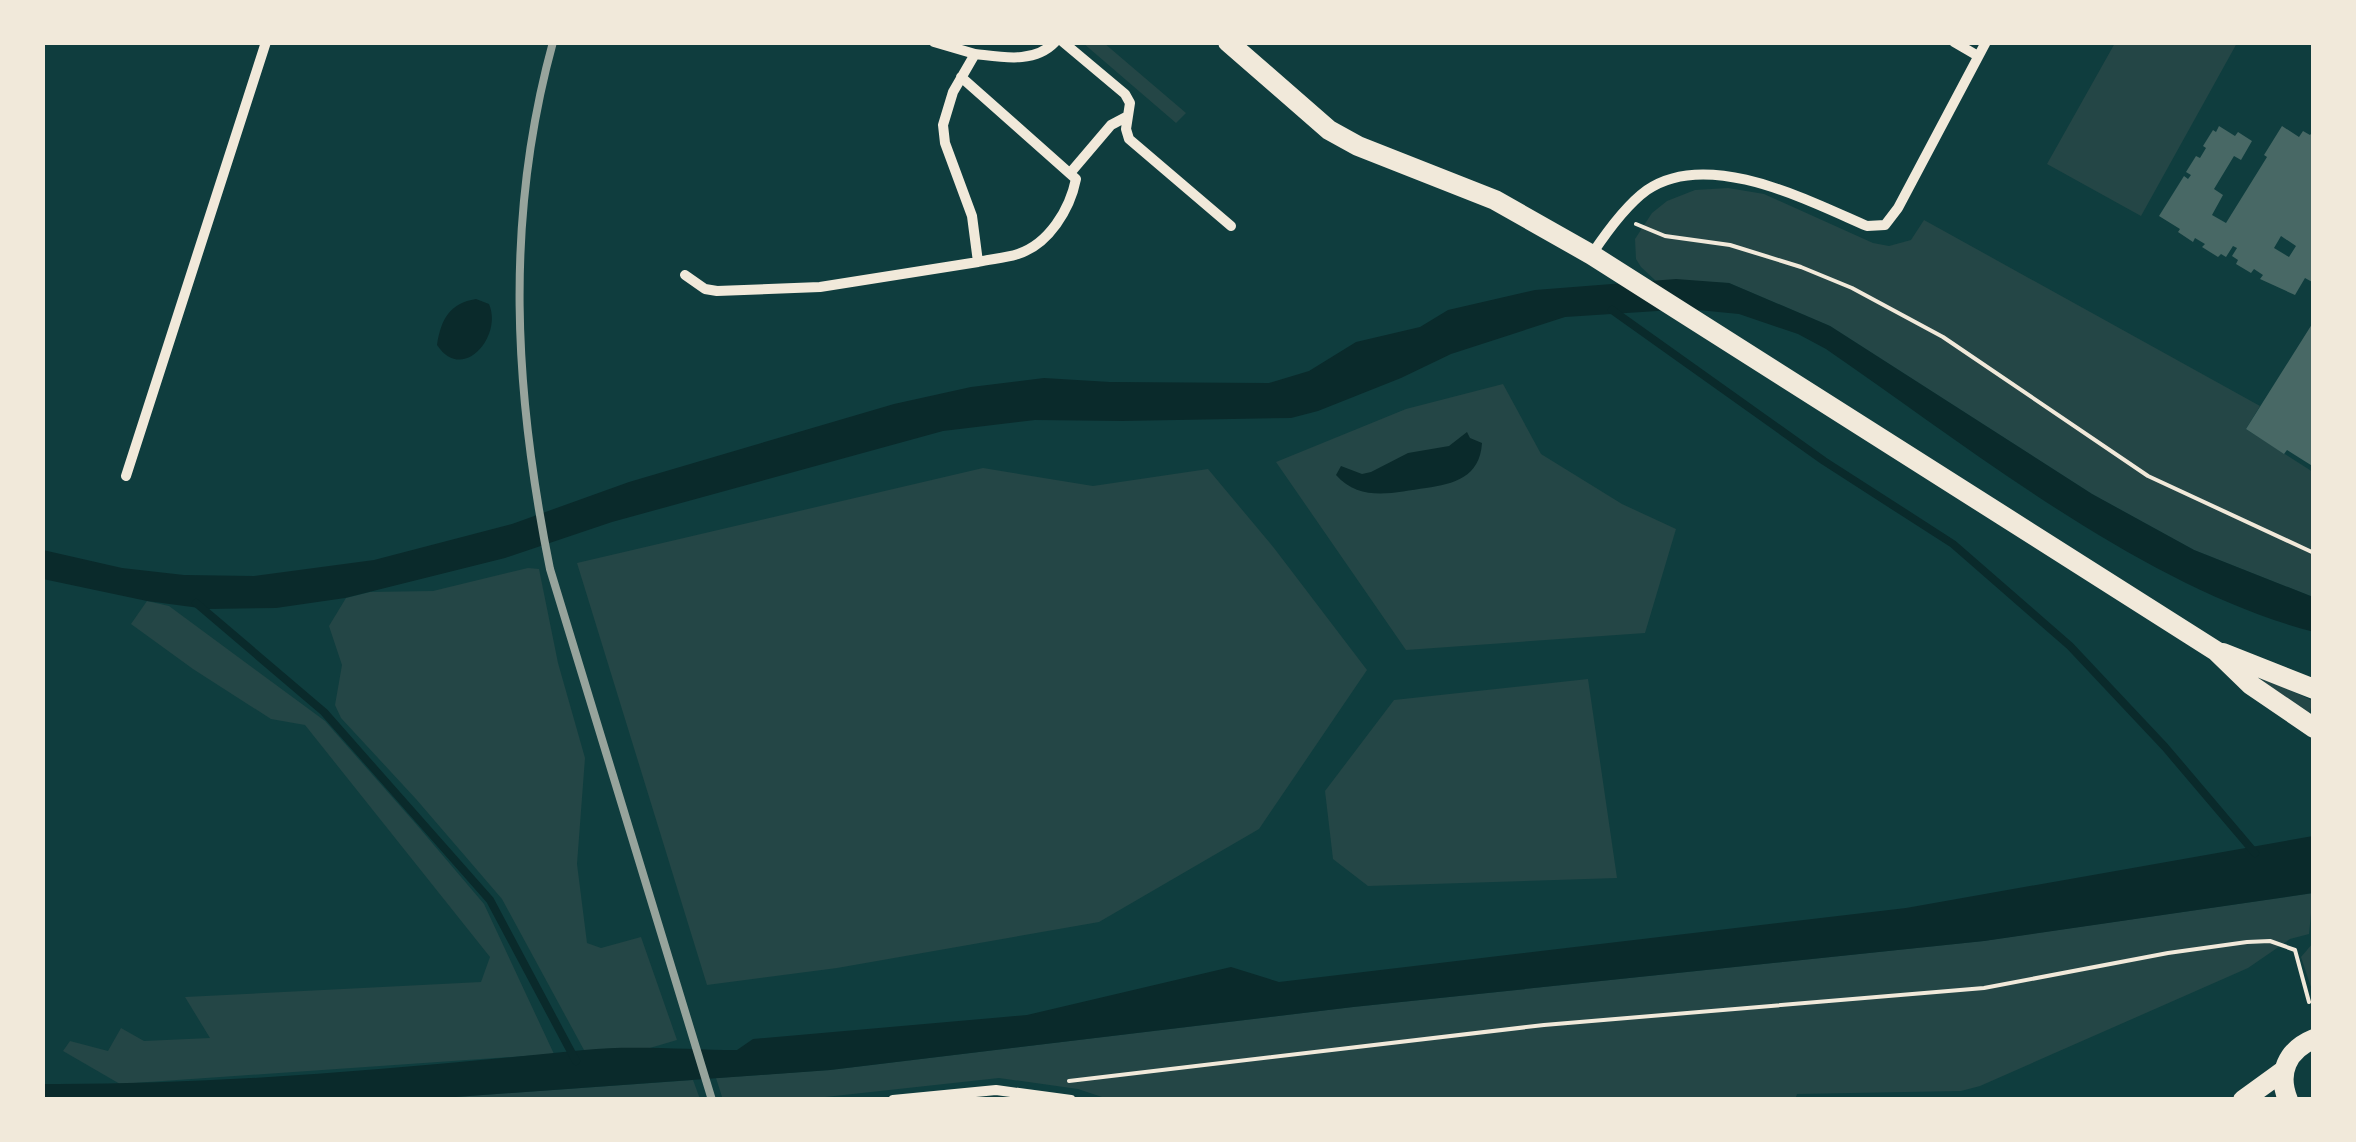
<svg xmlns="http://www.w3.org/2000/svg" width="2356" height="1142" font-family="Cabin,sans-serif">
	<style>
		.green { fill: #244646 }
		.water { fill: #0a2a2b }
		.lines { fill: none; stroke-linecap: round; stroke-linejoin: round }
		.stream { stroke: #0a2a2b; stroke-width: 8 }
		.building { fill: #486865; fill-rule: evenodd }
		.path { stroke: #f1e9da; stroke-width: 4 }
		.minor { stroke: #f1e9da; stroke-width: 10 }
		.secondary { stroke: #f1e9da; stroke-width: 20 }
		.rail { stroke: #97a49c; stroke-width: 8 }
	</style>
	<rect width="100%" height="100%" fill="#0f3d3e"/>
	<!-- green -->
	<path class="green" d="M1083 43H1104L1186 113 1176 123Z
		M2115 43H2237L2141 216 2047 164Z
		M1728 188 1764 194 1873 243 1889 246 1911 240 1924 220 2260 406 2246 429 2313 472V597L2194 550 2092 494 1830 326 1729 283 1656 281 1641 267 1636 259 1635 239 1652 213 1667 201 1695 190Z
		M1503 384 1541 454 1622 504 1676 529 1645 633 1406 650 1276 462 1406 409Z
		M983 468 1093 486 1208 469 1274 548 1367 670 1259 829 1099 922 837 968 707 985 577 563Z
		M528 568 539 569 558 663 585 758 577 864 587 943 601 948 641 937 677 1040 643 1050H584L502 899 416 799 341 718 335 705 342 665 329 626 346 598 370 592 433 591Z
		M147 601 169 606 325 721 416 824 484 904 554 1054 120 1084 63 1051 70 1041 108 1051 121 1028 144 1041 210 1038 185 997 481 982 490 957 305 725 271 719 193 669 131 624Z
		M2262 677 2313 701 2309 714 2261 681Z
		M1588 679 1617 878 1368 886 1333 859 1325 791 1394 700Z
		M2313 893 2309 934 2290 939 2248 968 1980 1086 1961 1091 1797 1094 1795 1100H1111L1078 1089 999 1078 807 1099 723 1100 716 1078 830 1070 1353 1007 1983 941Z
		M2313 943 2314 993H2313L2301 957Z
		M693 1080 700 1099H428Z"/>
	<!-- water -->
	<path class="water" d="M1676 279 1729 283 1830 326 2092 494 2194 550 2313 597 2314 632C2144 588 1970 448 1826 349L1798 334 1739 314 1688 309 1565 317 1451 354 1401 378 1318 411 1291 418 1122 421 1035 420 943 431 612 522 505 558 345 598 276 608 207 609 147 601 43 579V550L122 568 184 575 254 576 374 560 512 524 629 482 894 404 971 387 1044 378 1110 382 1269 383 1309 371 1356 342 1420 327 1448 310 1535 290Z
		M476 299 489 304C503 336 463 384 437 345 441 319 450 303 476 299Z
		M1467 432 1470 438 1482 443C1480 477 1454 484 1426 488 1395 492 1361 503 1336 475L1341 466 1362 474 1371 472 1408 453 1449 446Z
		M2313 836V893L1984 941 1353 1007 830 1070 428 1099H43V1084C223 1085 405 1068 584 1050 632 1045 689 1050 737 1050L753 1039 1027 1015 1231 967 1279 982 1906 908Z"/>
	<g class="lines">
		<!-- stream -->
		<path class="stream" d="M1612 310 1824 461 1953 544 2070 646 2165 747 2255 853
			M196 603 324 712 490 900 576 1061"/>
	</g>
	<!-- building -->
	<path class="building" d="M2219 126 2235 136 2238 132 2252 141 2241 160 2234 156 2214 189 2223 195 2212 215 2226 223 2267 157 2264 155 2282 126 2299 137 2303 131 2310 135 2314 130V283L2305 278 2295 295 2260 279 2263 275 2254 269 2251 273 2236 264 2238 260 2232 256 2237 248 2233 246 2226 257 2221 254 2218 257 2202 247 2205 244 2195 238 2193 242 2178 232 2180 229 2159 216 2184 176 2188 179 2191 175 2186 172 2196 156 2200 158 2206 148 2203 146 2213 130 2216 132ZM2281 236 2296 246 2289 257 2274 248Z
		M2314 321V467L2287 450 2284 454 2246 429Z"/>
	<g class="lines">
		<!-- path -->
		<path class="path" d="M1636 224 1665 236 1730 245 1801 267 1852 288 1943 337 2148 476 2314 553
			M1069 1081 1544 1025 1984 988 2168 953 2247 942 2270 941 2295 950 2309 1002"/>
		<!-- minor -->
		<path class="minor" d="M934 42 975 54
			M1063 42 1125 94 1130 103 1126 129 1129 139 1231 226
			M1954 42 1978 56
			M961 77 1076 179C1070 209 1049 244 1018 254 1006 258 991 259 978 262L972 216 945 143 943 125 953 92 975 54C1002 57 1034 64 1055 42
			M1071 172 1111 125 1128 116
			M1592 254C1606 233 1626 205 1647 190 1708 148 1809 201 1867 226L1885 225 1898 208 1986 42
			M685 275 705 289 717 291 820 287 978 262
			M126 476 266 42
			M893 1100 996 1090 1071 1100"/>
		<!-- secondary -->
		<path class="secondary" d="M1228 42 1329 130 1358 146 1495 200 1592 255 2216 651 2251 685 2314 728
			M2223 653 2314 689
			M2243 1100 2283 1071
			M2288 1100C2277 1073 2287 1050 2314 1039"/>
		<!-- rail -->
		<path class="rail" d="M553 42C504 220 514 391 550 569L712 1100"/>
	</g>
	<!-- border -->
	<rect width="2356" height="1142" fill="none" stroke="#f1e9da" stroke-width="90"/>
</svg>
